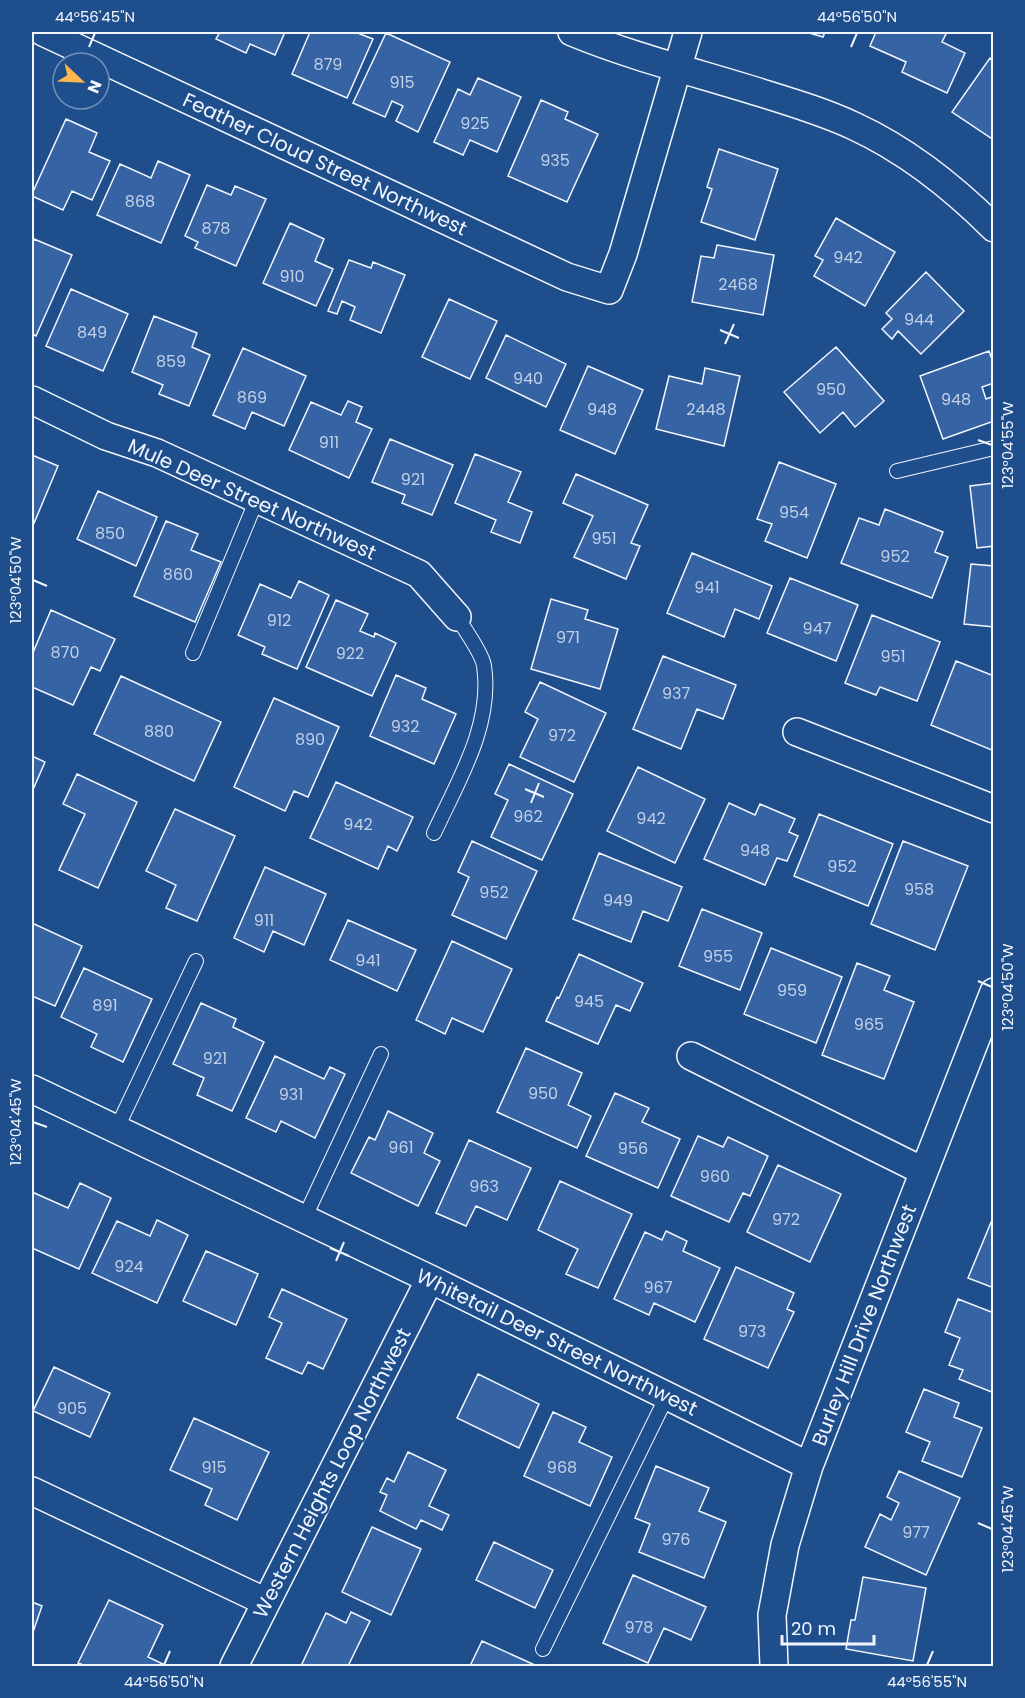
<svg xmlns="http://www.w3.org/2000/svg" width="1025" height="1698" font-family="Poppins,sans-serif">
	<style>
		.building { fill: #3563a3; stroke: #f2f6ff; stroke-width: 1.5 }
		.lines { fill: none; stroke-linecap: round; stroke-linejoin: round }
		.lane-casing { stroke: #f2f6ff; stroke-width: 16 }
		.street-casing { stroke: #f2f6ff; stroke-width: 30 }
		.lane { stroke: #1f4e8c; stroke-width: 14 }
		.street { stroke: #1f4e8c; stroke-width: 27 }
		.ticks { fill: none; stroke: #f2f6ff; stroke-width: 2 }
		.labels { text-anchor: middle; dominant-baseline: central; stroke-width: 4.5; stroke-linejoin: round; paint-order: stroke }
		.number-label { font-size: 16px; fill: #c3d1e8 }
		.street-label { font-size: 20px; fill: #f2f6ff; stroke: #1f4e8c }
		.neatline { fill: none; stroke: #f2f6ff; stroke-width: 2 }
		.ticks-label { font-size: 15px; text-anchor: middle; fill: #f2f6ff }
	</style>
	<rect width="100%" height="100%" fill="#1f4e8c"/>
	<!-- building -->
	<path class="building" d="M220 32H285L275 55 250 44 246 53 216 39Z
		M310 32H355L373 39 347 98 292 74Z
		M806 32H825L823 37Z
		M876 32H947L942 42 965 53 947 93 902 72 906 62 870 46Z
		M386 33 450 62 418 132 396 121 403 106 392 101 385 117 353 103Z
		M990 58 994 61V140L952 112Z
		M478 78 521 97 497 152 470 140 463 155 434 142 458 89 470 95Z
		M541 100 568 112 565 119 598 134 567 202 508 176Z
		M66 119 97 133 89 152 110 161 92 200 72 191 63 210 32 196V194Z
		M719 149 778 169 755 240 701 222 712 189 707 187Z
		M158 161 190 175 161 243 97 215 120 164 151 178Z
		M207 185 231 195 235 186 266 199 236 266 195 248 198 242 185 236Z
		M836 218 895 252 865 306 814 276 823 260 815 256Z
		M290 223 324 239 315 261 333 269 316 306 263 283Z
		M34 239 72 255 36 336 32 334V245Z
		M717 245 774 255 763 315 692 302 701 256 714 258Z
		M349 260 371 268 373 262 405 275 381 333 350 320 355 307 342 301 337 314 328 311Z
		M926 272 964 311 921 354 898 331 892 339 882 329 892 319 886 313Z
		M71 289 128 314 103 371 46 346Z
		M449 299 497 321 470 379 422 357Z
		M154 316 197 333 192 347 210 355 189 406 159 394 163 385 132 372Z
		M506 335 566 364 546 407 486 378Z
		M836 347 884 401 855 427 843 412 820 433 784 392Z
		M243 348 306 376 284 426 252 412 245 429 213 415Z
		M989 351 994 365V383L982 387 986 399 994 396V421L943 439 920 376Z
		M588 366 643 390 615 454 560 430Z
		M705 368 740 376 724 446 656 429 669 376 702 384Z
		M348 401 362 407 356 422 372 429 349 478 289 450 311 402 341 415Z
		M390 439 453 465 432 515 402 503 405 495 372 482Z
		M475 454 521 472 508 502 532 512 520 543 491 532 496 520 455 503Z
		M32 455 58 466 32 528Z
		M779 462 836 484 807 558 765 541 772 524 757 519Z
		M576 474 648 505 631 543 640 546 626 579 574 557 593 516 563 503Z
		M994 483V546L977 548 970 486Z
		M98 491 157 517 136 566 77 539Z
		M885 509 943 532 935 552 948 557 932 598 841 563 859 518 879 525Z
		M166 521 198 534 191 550 221 562 195 622 134 596Z
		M692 553 772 586 759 619 735 609 724 637 667 613Z
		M971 564 994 566V627L964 624Z
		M790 578 858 605 836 661 767 633Z
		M299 581 329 595 297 669 262 654 265 647 238 635 260 584 291 598Z
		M551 599 588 610 585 619 618 629 600 689 531 669Z
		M336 600 368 614 360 631 374 637 375 633 396 643 372 696 306 667Z
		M51 610 115 639 100 671 91 667 73 705 32 687V655Z
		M872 615 940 642 917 701 880 687 876 695 845 683Z
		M663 656 736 685 723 719 697 709 681 749 633 729Z
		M956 661 994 676V751L931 725Z
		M396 675 426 688 422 699 456 714 434 764 370 736Z
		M121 676 221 722 194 781 94 734Z
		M540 682 606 713 574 782 520 757 538 719 525 712Z
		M274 698 339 727 308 797 294 791 285 811 234 787Z
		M32 756 45 762 32 792Z
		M509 764 573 794 542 860 491 837 508 800 495 794Z
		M638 767 705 799 675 863 607 831Z
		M77 774 137 802 98 888 59 870 85 814 63 804Z
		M336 782 413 817 397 851 388 846 378 869 310 838Z
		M729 803 755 815 760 804 795 819 789 832 798 836 787 861 777 858 765 885 704 859Z
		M175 809 235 836 197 921 166 908 176 885 146 871Z
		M819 814 893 844 868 906 794 876Z
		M472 841 537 871 506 939 452 915 469 877 458 872Z
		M903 841 968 866 935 950 871 924Z
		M599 853 682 887 668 921 643 911 631 942 573 919Z
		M265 867 326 894 304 945 273 931 264 952 234 938Z
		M702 909 762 933 740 990 679 966Z
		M348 920 416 950 397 991 330 960Z
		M32 923 82 946 55 1006 32 996Z
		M452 941 512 969 483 1032 452 1018 445 1034 416 1020Z
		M771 948 842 977 816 1043 744 1014Z
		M579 954 643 983 630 1011 616 1005 598 1044 546 1021 557 997 559 998Z
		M857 963 890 976 884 990 914 1002 884 1079 822 1055Z
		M84 968 152 999 123 1062 91 1047 97 1034 61 1017Z
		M201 1003 236 1019 233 1027 264 1042 232 1111 197 1095 204 1078 173 1064Z
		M526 1048 582 1073 568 1105 591 1116 577 1148 497 1112Z
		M275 1056 324 1079 330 1067 345 1074 315 1138 281 1121 276 1132 246 1118Z
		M615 1093 649 1108 642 1122 680 1139 658 1188 586 1156Z
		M388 1111 433 1133 424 1153 440 1161 418 1206 351 1173 369 1137 375 1140Z
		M698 1136 723 1147 728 1137 768 1156 750 1196 743 1193 729 1222 671 1196Z
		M469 1140 531 1168 507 1220 476 1206 466 1226 436 1213Z
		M778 1165 841 1194 810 1262 747 1232Z
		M560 1181 632 1214 598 1288 566 1274 578 1249 538 1230Z
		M80 1183 111 1198 79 1269 32 1248V1192L68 1208Z
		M994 1215V1288L968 1278Z
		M157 1220 188 1235 157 1303 92 1273 117 1221 150 1236Z
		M666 1231 687 1241 683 1251 720 1268 695 1322 654 1303 649 1315 614 1299 645 1232 662 1240Z
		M206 1251 258 1274 236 1325 183 1301Z
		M736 1267 794 1293 787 1309 794 1312 768 1368 704 1339Z
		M282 1289 347 1319 323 1369 308 1362 302 1374 266 1358 282 1323 269 1317Z
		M958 1299 994 1313V1393L959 1379 963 1370 949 1365 960 1338 945 1332Z
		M54 1367 110 1393 90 1437 33 1411Z
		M478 1374 539 1404 519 1448 457 1418Z
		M924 1389 959 1403 954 1417 982 1428 962 1477 922 1461 930 1442 906 1432Z
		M553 1412 586 1427 579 1442 612 1457 590 1506 524 1476Z
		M194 1418 269 1452 237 1520 205 1505 212 1489 170 1470Z
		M408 1452 446 1470 429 1506 449 1515 442 1530 421 1520 416 1529 380 1511 387 1495 380 1492 387 1478 394 1482Z
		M656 1466 709 1488 699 1511 726 1522 704 1578 639 1552 650 1524 635 1518Z
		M899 1471 960 1498 926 1575 865 1547 880 1514 891 1520 899 1503 887 1497Z
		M372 1527 421 1549 391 1615 342 1592Z
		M494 1542 553 1570 535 1608 476 1580Z
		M633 1575 706 1607 691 1640 664 1628 648 1663 603 1643Z
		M863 1577 926 1588 913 1661 846 1649 851 1620H855Z
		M109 1600 163 1625 148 1657 167 1666H86L78 1663Z
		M32 1602 42 1606 32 1635Z
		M351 1612 370 1621 348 1666H301L326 1613 346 1623Z
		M482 1641 537 1666H470Z"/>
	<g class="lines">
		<defs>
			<path id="lane" d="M897 471 994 448
				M193 653 257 499
				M434 833C458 781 493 725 484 666 483 655 464 628 457 617
				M116 1130 196 961
				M304 1219 381 1054
				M543 1649 667 1396"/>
			<path id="street" d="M43 32 567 277 609 290 623 254 688 32
				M572 32C635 58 702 74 768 95 797 104 826 113 854 126 906 150 953 187 994 228
				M32 400 106 436 157 453 419 574 457 617
				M797 732 994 809
				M691 1056 923 1171
				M32 1089 430 1279 809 1466
				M32 1491 266 1602
				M234 1666 430 1279
				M774 1666 772 1615 785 1545 809 1466 994 992"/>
		</defs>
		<!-- lane casing -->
		<use href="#lane" class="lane-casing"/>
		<!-- street casing -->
		<use href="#street" class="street-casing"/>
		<!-- lane -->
		<use href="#lane" class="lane"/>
		<!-- street -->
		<use href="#street" class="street"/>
	</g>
	<!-- ticks -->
	<path class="ticks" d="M89 47 95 33M851 47 857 33M720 330 739 338M725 344 734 324M978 440 992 445M33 580 47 586M525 789 544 797M531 803 539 783M978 981 992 987M33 1122 47 1127M330 1248 349 1256M336 1261 344 1242M978 1523 992 1529M164 1665 170 1651M927 1665 933 1651"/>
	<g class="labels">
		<!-- number labels -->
		<g class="number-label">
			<text x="328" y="64">879</text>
			<text x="402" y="82">915</text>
			<text x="475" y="123">925</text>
			<text x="555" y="160">935</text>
			<text x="140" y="201">868</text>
			<text x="216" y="228">878</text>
			<text x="848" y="257">942</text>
			<text x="292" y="276">910</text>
			<text x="738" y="284">2468</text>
			<text x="919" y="319">944</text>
			<text x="92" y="332">849</text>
			<text x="171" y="361">859</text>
			<text x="528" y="378">940</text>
			<text x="831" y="389">950</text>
			<text x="252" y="397">869</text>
			<text x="956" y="399">948</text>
			<text x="602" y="409">948</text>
			<text x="706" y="409">2448</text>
			<text x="329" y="442">911</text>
			<text x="413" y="479">921</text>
			<text x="794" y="512">954</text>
			<text x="110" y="533">850</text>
			<text x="604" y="538">951</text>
			<text x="895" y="556">952</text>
			<text x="178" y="574">860</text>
			<text x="707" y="587">941</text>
			<text x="279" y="620">912</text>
			<text x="817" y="628">947</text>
			<text x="568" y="637">971</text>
			<text x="65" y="652">870</text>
			<text x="350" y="653">922</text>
			<text x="893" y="656">951</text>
			<text x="676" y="693">937</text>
			<text x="405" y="726">932</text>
			<text x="159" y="731">880</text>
			<text x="562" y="735">972</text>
			<text x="310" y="739">890</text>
			<text x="528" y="816">962</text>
			<text x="651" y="818">942</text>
			<text x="358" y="824">942</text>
			<text x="755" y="850">948</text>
			<text x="842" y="866">952</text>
			<text x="919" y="889">958</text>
			<text x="494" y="892">952</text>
			<text x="618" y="900">949</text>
			<text x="264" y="920">911</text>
			<text x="718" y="956">955</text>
			<text x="368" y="960">941</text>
			<text x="792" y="990">959</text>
			<text x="589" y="1001">945</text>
			<text x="105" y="1005">891</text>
			<text x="869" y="1024">965</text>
			<text x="215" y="1058">921</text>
			<text x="543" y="1093">950</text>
			<text x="291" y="1094">931</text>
			<text x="401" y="1147">961</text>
			<text x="633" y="1148">956</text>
			<text x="715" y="1176">960</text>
			<text x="484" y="1186">963</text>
			<text x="786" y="1219">972</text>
			<text x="129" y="1266">924</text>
			<text x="658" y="1287">967</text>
			<text x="752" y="1331">973</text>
			<text x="72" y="1408">905</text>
			<text x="214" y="1467">915</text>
			<text x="562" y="1467">968</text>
			<text x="916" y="1532">977</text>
			<text x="676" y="1539">976</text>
			<text x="639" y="1627">978</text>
		</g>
		<!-- street labels -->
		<g class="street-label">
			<text transform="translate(325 164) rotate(25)">Feather Cloud Street Northwest</text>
			<text transform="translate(252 499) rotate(24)">Mule Deer Street Northwest</text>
			<text transform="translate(864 1325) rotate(-69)">Burley Hill Drive Northwest</text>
			<text transform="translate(557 1342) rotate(26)">Whitetail Deer Street Northwest</text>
			<text transform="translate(332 1473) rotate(-63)">Western Heights Loop Northwest</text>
		</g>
	</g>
	<!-- border -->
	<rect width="1025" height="1698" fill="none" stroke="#1f4e8c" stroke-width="66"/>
	<!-- north arrow -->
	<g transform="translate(81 81) rotate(113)"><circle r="28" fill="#1f4e8c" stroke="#7391ba" stroke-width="1.5"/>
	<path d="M0-4.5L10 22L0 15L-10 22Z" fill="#ffb74d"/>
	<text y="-9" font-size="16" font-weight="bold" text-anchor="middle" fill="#f2f6ff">N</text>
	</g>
	<!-- scale -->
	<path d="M782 1635v9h92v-9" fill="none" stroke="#f2f6ff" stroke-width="3"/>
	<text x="791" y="1635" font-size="18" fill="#f2f6ff" stroke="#1f4e8c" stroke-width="4.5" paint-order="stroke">20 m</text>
	<rect x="33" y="33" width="959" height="1632" class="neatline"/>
	<g class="ticks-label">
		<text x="95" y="22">44°56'45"N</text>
		<text x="857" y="22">44°56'50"N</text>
		<text transform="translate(1008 445) rotate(-90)" y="5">123°04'55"W</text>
		<text transform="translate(16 580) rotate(-90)" y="5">123°04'50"W</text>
		<text transform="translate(1008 987) rotate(-90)" y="5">123°04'50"W</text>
		<text transform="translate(16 1122) rotate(-90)" y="5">123°04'45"W</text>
		<text transform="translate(1008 1529) rotate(-90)" y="5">123°04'45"W</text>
		<text x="164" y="1687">44°56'50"N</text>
		<text x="927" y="1687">44°56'55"N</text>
	</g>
</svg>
